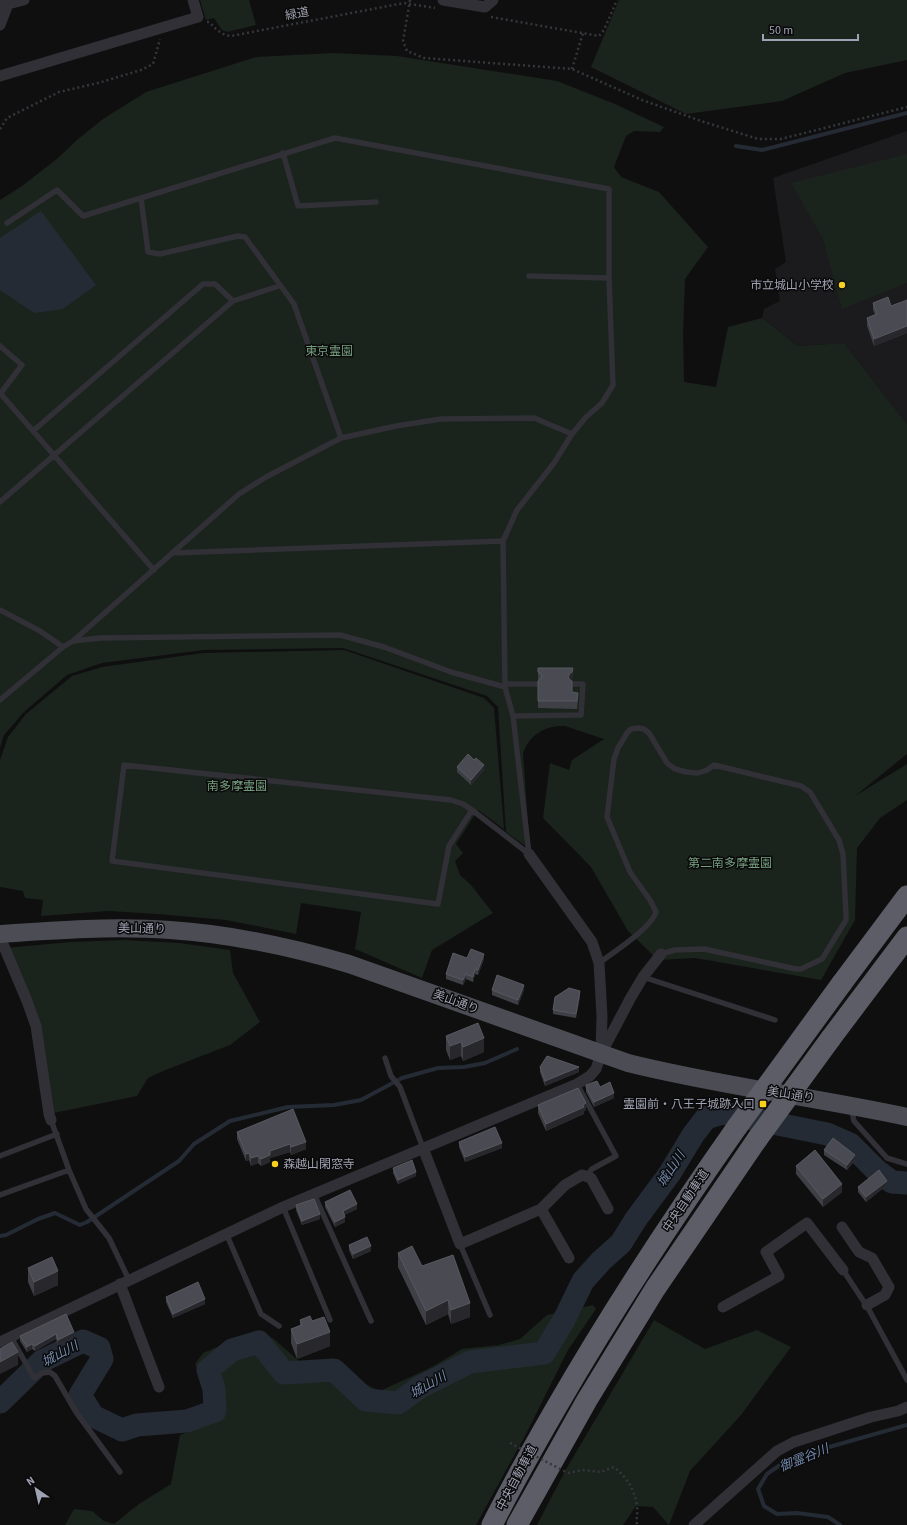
<svg xmlns="http://www.w3.org/2000/svg" width="907" height="1525" font-family="'Source Sans 3','Noto Sans JP',sans-serif">
	<style>
		.built { fill: #1b1b1d }
		.green { fill: #1b231d }
		.water { fill: #252b34 }
		.lines { fill: none; stroke-linecap: round; stroke-linejoin: round }
		.stream { stroke: #252b34; stroke-width: 4 }
		.river { stroke: #252b34; stroke-width: 23 }
		.path { stroke: #36373d; stroke-width: 2.5; stroke-dasharray: 2 3; stroke-linecap: butt }
		.service { stroke: #303036; stroke-width: 5.5 }
		.minor { stroke: #303036; stroke-width: 11 }
		.primary { stroke: #4c4c55; stroke-width: 18 }
		.motorway { stroke: #5c5d67; stroke-width: 21 }
		.path-bridge { stroke: #36373d; stroke-width: 2.5; stroke-dasharray: 2 3; stroke-linecap: butt }
		.motorway-bridge { stroke: #5c5d67; stroke-width: 21 }
		.wall { fill: #3f4046 }
		.shaded-wall { fill: #28282c }
		.building { fill: #4a4b52; stroke: #575861 }
		.poi-dot { fill: #f8d01f; stroke: #0a0a0b; stroke-width: 1.5 }
		.labels { text-anchor: middle; dominant-baseline: central; stroke-width: 3; stroke-linejoin: round; paint-order: stroke }
		.street-label { font-size: 12px; fill: #9fa2b2; stroke: #0a0a0b }
		.poi-label { font-size: 12px; fill: #9fa2b2; stroke: #0a0a0b; text-anchor: end }
		.park-label { font-size: 12px; fill: #759e7e; stroke: #0a0a0b }
		.water-label { font-size: 13px; font-style: italic; fill: #748baf; stroke: #0a0a0b }
	</style>
	<rect width="100%" height="100%" fill="#0f0f10"/>
	<!-- built -->
	<path class="built" d="M907 131V424L844 343 798 346 762 318 764 309 780 301 775 269 786 262 773 178Z"/>
	<!-- green -->
	<path class="green" d="M200 0H249L256 25 227 32 222 30 219 26 214 18 206 20Z
		M619 0H907V60L845 73 782 101 686 114 591 67Z
		M332 53 397 56 557 81 615 104 664 127 660 132 634 131 626 136 614 167 621 177 659 192 708 247 685 279 683 334 684 382 716 387 728 327 762 318 798 346 844 343 907 424V754L855 796 907 764V800L880 818 857 848 855 920 821 980 695 958 658 960 628 931 591 867 543 818 550 763 569 770 572 760 604 739 565 726C546 725 528 735 523 754L530 849 506 832 498 707 487 696 343 648 204 650 102 663 67 675 24 712 4 735 0 748V200L22 186 58 158 77 140 103 119 146 92 256 57Z
		M907 154V283L842 309 823 239 791 183Z
		M344 650 484 698 494 708 504 829 478 810 456 844 463 853 455 861 460 875 471 885 493 913 432 950 422 978 355 949 361 912 301 903 296 934 226 920 157 914 109 911 41 916 43 900 25 898 23 891 0 887V760L8 737 26 714 72 676 102 667 203 653Z
		M124 940 179 943 230 950 233 973 260 1022 230 1045 163 1071 148 1078 137 1096 49 1114 36 1026 5 948 71 942Z
		M593 1305 596 1309 568 1350 526 1434 476 1525H65L74 1509 92 1511 104 1521 114 1524 139 1504 171 1484 180 1435 208 1425 209 1395 195 1364 203 1353 258 1330 274 1339 300 1362 321 1363 380 1391 432 1367 462 1349 499 1345 520 1339 547 1315Z
		M654 1320 705 1349 757 1330 791 1347 741 1415 690 1471 669 1525 653 1507 636 1506 623 1525H537L565 1471Z"/>
	<!-- water -->
	<path class="water" d="M41 211 96 285 63 309 34 313 0 290V238Z"/>
	<g class="lines">
		<!-- stream -->
		<path class="stream" d="M736 146 762 150 907 113
			M705 1109 713 1116
			M0 1236 6 1235 38 1219 55 1213 80 1225 87 1222 179 1161 194 1144 230 1121 288 1107 334 1105 361 1100 402 1078 438 1068 464 1067 485 1063 517 1049
			M840 1525 828 1517 797 1513 777 1514 764 1506 758 1489 767 1474 783 1463 815 1451 907 1425"/>
		<!-- river -->
		<path class="river" d="M0 1402 42 1361 83 1341 99 1348 102 1359 80 1395 93 1416 122 1430 137 1425 187 1421 215 1411 214 1389 208 1370 232 1350 259 1342 284 1373 334 1370 366 1400 398 1403 420 1387 470 1362 544 1353 564 1320 583 1281 601 1261 621 1243 636 1219 670 1173 693 1135 706 1118 723 1113 827 1134 850 1144 876 1170 892 1182 907 1183"/>
		<!-- path -->
		<path class="path" d="M410 0 403 41 407 51 424 58 572 69 642 100 704 122 758 139H781L907 107
			M491 17 599 36 604 30 617 0
			M207 22H209C216 29 221 35 231 36L404 3 435 8
			M572 69 583 33
			M0 129 7 118 59 92 98 83 141 70 153 64 160 39
			M568 1473 583 1470 601 1472 614 1467C627 1478 634 1488 637 1506 638 1512 636 1518 637 1525"/>
		<!-- service -->
		<path class="service" d="M283 153 298 206 376 202
			M141 198 335 138 609 189V278L613 385 602 403 586 417 572 434 554 463 517 510 503 541 505 687 513 716 529 854
			M7 223 57 190 83 216 141 198 148 252 160 254 238 236 245 237 294 304 341 438
			M529 276 609 278
			M0 346 22 365 0 394
			M0 393 154 570
			M33 431 203 284H215L233 301
			M0 502 233 301 279 286
			M172 553 503 541
			M0 610 40 631 63 647
			M73 641 239 494 266 477 341 438 396 426 441 419 534 418 572 434
			M505 684H538
			M0 700 63 647 73 641 100 638 340 635 384 647 451 672 505 687
			M513 716 581 715 583 684H572
			M472 810 449 846 438 904 112 861 124 765 451 800 463 804 472 810 529 854
			M599 963C614 952 651 928 656 912L650 900 630 872 607 817 614 759 618 748 627 733 631 729 638 728 644 729 649 733 667 763 675 769 686 772 698 773 707 770 714 765 801 786 810 792 839 840 843 854 846 915V920L822 959 801 969H796L704 949 675 950 661 954
			M643 977 775 1020
			M385 1058 391 1076 400 1087 423 1148
			M577 1084 616 1156 592 1169 586 1176
			M851 1108 854 1121 887 1158 907 1164
			M51 1120 69 1170 86 1209 109 1238 129 1280
			M0 1156 57 1134
			M314 1194 371 1321
			M0 1195 69 1170
			M283 1207 330 1320
			M226 1233 261 1314 279 1326
			M460 1244 490 1315
			M843 1270 868 1308 907 1380
			M11 1337 34 1378 42 1373 50 1372 55 1376 76 1412 120 1472"/>
		<!-- minor -->
		<path class="minor" d="M443 0 485 7 493 0
			M0 5 8 4 24 0
			M0 25 8 4
			M0 76 198 17 193 0
			M529 854 592 942 599 963 602 1016 601 1051
			M0 937 27 1001 36 1026 49 1114 51 1120
			M423 1148 460 1244 541 1209 565 1185 582 1175 591 1178 608 1209
			M541 1209 569 1258
			M842 1227 859 1252 872 1258 889 1287 885 1295 867 1305
			M120 1284 159 1387
			M723 1307 779 1276 766 1252 807 1223 843 1270
			M0 1342 283 1207 577 1084 590 1076 596 1069 601 1054 630 999 643 977 661 954
			M694 1525 777 1451 794 1442 822 1433 871 1417 898 1411 907 1407"/>
		<!-- primary -->
		<path class="primary" d="M0 934C57 930 113 926 170 930 231 934 291 947 349 964L628 1063C720 1086 814 1097 907 1117"/>
		<!-- motorway -->
		<path class="motorway" d="M842 983 907 896
			M831 1038 907 937
			M492 1525C512 1485 534 1446 556 1408 612 1311 673 1218 737 1127
			M517 1525 587 1400 655 1289 758 1138"/>
		<!-- path-bridge -->
		<path class="path-bridge" d="M510 1443 568 1473"/>
		<!-- motorway-bridge -->
		<path class="motorway-bridge" d="M737 1127 842 983
			M758 1138 831 1038"/>
	</g>
	<!-- wall -->
	<path class="wall" d="M907 300V333L874 346 867 326V318L875 315 873 310V303L891 306Z
		M538 668H573L572 680H570L572 692 578 701 577 709 538 708V681L539 680H538Z
		M457 767 484 770 471 785 457 772Z
		M467 958 484 959 478 975 475 974 473 982 466 979 463 985 446 979V974Z
		M492 990H524L518 1005 492 995Z
		M580 996 576 1018 553 1014V1010Z
		M446 1036 484 1052 463 1061 461 1056 450 1060 446 1050Z
		M540 1067 579 1072 545 1086 540 1072Z
		M586 1087H600L614 1098 594 1107 586 1092Z
		M538 1105 586 1110 584 1111V1114L546 1131 538 1113Z
		M237 1132 306 1149 291 1155 290 1152 270 1158V1162L261 1166 258 1163 251 1166 249 1160 246 1161 237 1139Z
		M459 1142 502 1148 465 1162 459 1147Z
		M824 1150 855 1160 847 1170 824 1155Z
		M796 1166 842 1192 823 1207 796 1174Z
		M393 1168 416 1176 398 1184 393 1173Z
		M887 1185 866 1202 858 1192V1187Z
		M325 1202 357 1209 344 1215 345 1222 335 1227 325 1207Z
		M296 1205 320 1219 302 1225 296 1210Z
		M349 1245 371 1251 353 1259 349 1250Z
		M398 1253 422 1266 470 1317 451 1324 448 1314 426 1325 398 1267Z
		M28 1268 58 1285 34 1296 28 1282Z
		M166 1297 205 1304 173 1318 166 1302Z
		M66 1314 74 1337 58 1345 56 1339 35 1351 32 1349 27 1352 20 1341V1336Z
		M300 1320 312 1321 330 1346 297 1359 291 1343V1329L300 1325Z"/>
	<!-- shaded-wall -->
	<path class="shaded-wall" d="M907 326V333L874 346V339Z
		M572 672V680L570 681 568 677 570 673Z
		M484 765V770L471 785V780Z
		M484 954V959L478 975V970Z
		M475 969V974L473 982V977Z
		M466 974V979L463 985V980Z
		M524 985V990L518 1005V1000Z
		M580 991V996L576 1018V1014Z
		M484 1038V1052L463 1061V1047Z
		M461 1042V1056L450 1060V1046Z
		M579 1067V1072L545 1086V1081Z
		M614 1093V1098L594 1107V1102Z
		M586 1103V1110L584 1111V1114L546 1131V1124Z
		M306 1142V1149L291 1155V1147Z
		M502 1143V1148L465 1162V1157Z
		M290 1144V1152L270 1158V1162L261 1166V1159L270 1151Z
		M249 1153V1160L246 1161V1154Z
		M855 1155V1160L847 1170V1165Z
		M258 1156V1163L251 1166V1158Z
		M416 1172V1176L398 1184V1180Z
		M887 1181V1185L866 1202V1197Z
		M842 1184V1192L823 1207V1199Z
		M357 1204V1209L343 1216V1211Z
		M320 1214V1219L302 1225V1221Z
		M345 1217V1222L335 1227V1222Z
		M371 1246V1251L353 1259V1254Z
		M58 1271V1285L34 1296V1282Z
		M205 1299V1304L173 1318V1314Z
		M448 1300V1314L426 1325V1311Z
		M470 1303V1317L451 1324V1310Z
		M74 1332V1337L58 1345V1340Z
		M330 1332V1346L297 1359V1344Z
		M56 1334V1339L35 1351V1346Z
		M32 1344V1349L27 1352V1347Z
		M18 1352V1365L0 1374V1362Z"/>
	<!-- building -->
	<path class="building" d="M888 297 891 306 907 300V326L874 339 867 318 877 314 873 303Z
		M538 668H573L572 672 570 673 568 677 570 680 572 681V692L578 693 577 701H538V681L542 677 541 674 538 672Z
		M468 754 474 760 476 758 484 765 471 780 457 767Z
		M471 949 484 954 478 970 475 969 473 977 466 974 463 980 446 974 453 953 467 958Z
		M497 975 524 985 518 1000 492 990Z
		M569 988 580 991 576 1014 553 1010 555 997Z
		M478 1023 484 1038 463 1047 461 1042 450 1046 446 1036Z
		M547 1056 579 1067 545 1081 540 1067Z
		M597 1081 600 1087 610 1082 614 1093 594 1102 586 1087V1085Z
		M578 1088 586 1103 583 1105 584 1107 546 1124 538 1105Z
		M293 1109 306 1142 291 1147 290 1144 270 1151V1155L261 1159 258 1156 251 1158 249 1153 246 1154 237 1132Z
		M495 1127 502 1143 465 1157 459 1142Z
		M833 1138 855 1155 847 1165 824 1150Z
		M815 1150 842 1184 823 1199 796 1166Z
		M412 1160 416 1172 398 1180 393 1168Z
		M879 1170 887 1181 866 1197 858 1187Z
		M350 1190 357 1204 343 1211 345 1217 335 1222 325 1202Z
		M314 1199 320 1214 302 1221 296 1205Z
		M367 1237 371 1246 353 1254 349 1245Z
		M412 1246 422 1266 453 1255 470 1303 451 1310 448 1300 426 1311 398 1253Z
		M52 1257 58 1271 34 1282 28 1268Z
		M198 1282 205 1299 173 1314 166 1297Z
		M66 1314 74 1332 58 1340 56 1334 35 1346 32 1344 27 1347 20 1336Z
		M310 1316 312 1321 324 1317 330 1332 297 1344 291 1329 302 1325 300 1320Z
		M12 1342 18 1352 0 1362V1349Z"/>
	<!-- markers -->
	<g class="poi-dot">
		<circle cx="842" cy="285" r="4"/>
		<rect x="759" y="1100" width="8" height="8" rx="2"/>
		<circle cx="275" cy="1164" r="4"/>
	</g>
	<g class="labels">
		<!-- street labels -->
		<g class="street-label">
			<text transform="translate(297 14) rotate(-11)">緑道</text>
			<text transform="translate(142 929) rotate(1)">美山通り</text>
			<text transform="translate(456 1002) rotate(20)">美山通り</text>
			<text transform="translate(791 1095) rotate(9)">美山通り</text>
			<text transform="translate(686 1201) rotate(-56)">中央自動車道</text>
			<text transform="translate(517 1478) rotate(-62)">中央自動車道</text>
		</g>
		<!-- poi labels -->
		<g class="poi-label">
			<text x="834" y="285">市立城山小学校</text>
			<text x="755" y="1104">霊園前・八王子城跡入口</text>
			<text x="283" y="1164" text-anchor="start">森越山閑窓寺</text>
		</g>
		<!-- park labels -->
		<g class="park-label">
			<text x="329" y="351">東京霊園</text>
			<text x="237" y="786">南多摩霊園</text>
			<text x="730" y="863">第二南多摩霊園</text>
		</g>
		<!-- water labels -->
		<g class="water-label">
			<text transform="translate(671 1169) rotate(-56)">城山川</text>
			<text transform="translate(60 1354) rotate(-28)">城山川</text>
			<text transform="translate(428 1385) rotate(-30)">城山川</text>
			<text transform="translate(804 1458) rotate(-22)">御霊谷川</text>
		</g>
	</g>
	<!-- north arrow -->
	<g transform="translate(36 1489) rotate(326)" stroke="#0a0a0b" stroke-width="3" paint-order="stroke">
	<path d="M0-3L7 15L0 10L-7 15Z" fill="#9fa2b2"/>
	<text y="-6" font-size="11" font-weight="bold" text-anchor="middle" fill="#9fa2b2">N</text>
	</g>
	<!-- scale -->
	<path d="M763 34v6h95v-6" fill="none" stroke="#9fa2b2" stroke-width="2"/>
	<text x="769" y="34" font-size="12" fill="#9fa2b2" stroke="#0a0a0b" stroke-width="3" paint-order="stroke">50 m</text>
</svg>
